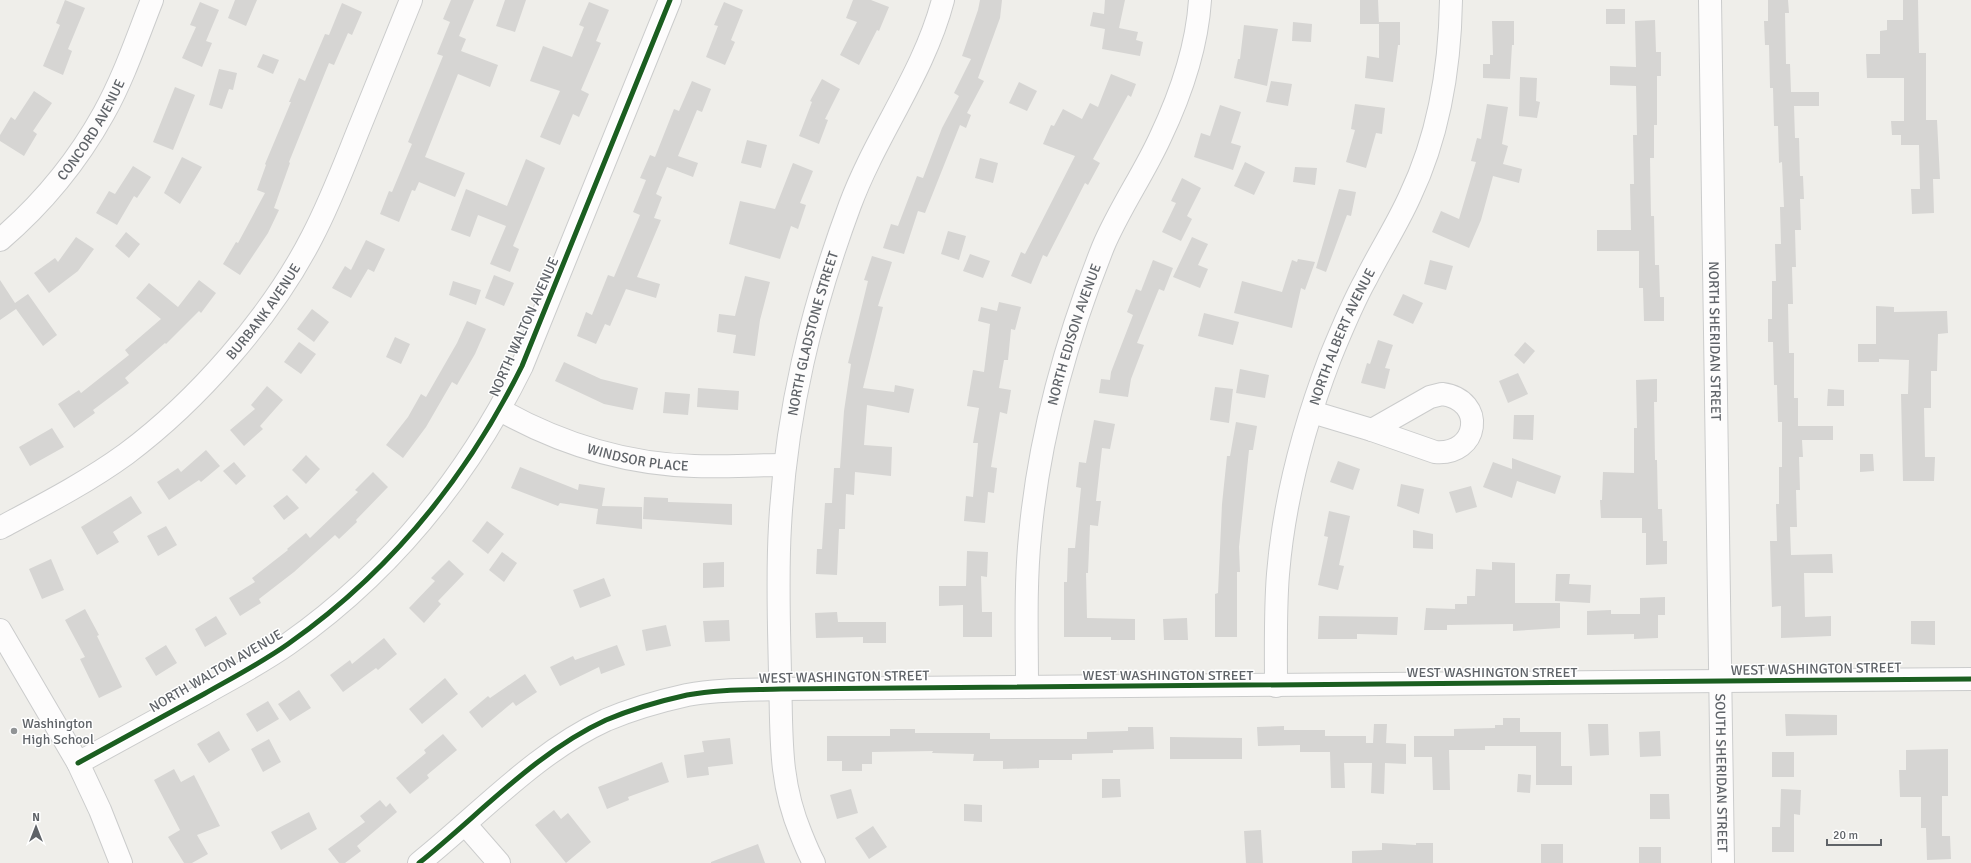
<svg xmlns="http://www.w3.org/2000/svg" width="1971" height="863" font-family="Signika,sans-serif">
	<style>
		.building { fill: #d6d5d3 }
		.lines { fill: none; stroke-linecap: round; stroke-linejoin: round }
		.minor-casing { stroke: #cbcccc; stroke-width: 24 }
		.minor { stroke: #fdfcfc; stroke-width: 22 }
		.cycleway-casing { stroke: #fff; stroke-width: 8 }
		.cycleway { stroke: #1b5e20; stroke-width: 5 }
		.poi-dot { fill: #919496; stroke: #fff; stroke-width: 1.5 }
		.labels { text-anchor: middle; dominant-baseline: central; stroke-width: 3; stroke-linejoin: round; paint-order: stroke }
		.street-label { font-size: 14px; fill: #5f6368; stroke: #fff }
		.poi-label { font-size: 14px; fill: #5f6368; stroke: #fff; text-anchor: start }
	</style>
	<rect width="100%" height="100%" fill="#efeeea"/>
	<!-- building -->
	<path class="building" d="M65 0 85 8 68 49 72 51 63 75 43 66 60 25 56 23Z
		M235 0H257L246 26 228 18Z
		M451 0H474L459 36 466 39 461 51 498 65 490 87 458 74 425 157 465 173 455 197 419 182 415 191 412 190 399 222 380 214 389 191 392 192 412 144 408 142 443 56 437 54 450 22 443 19Z
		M505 0H526L515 32 496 26Z
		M853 0H871L889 7 879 31 877 30 859 65 840 55 857 22 846 18Z
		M980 0H1002L1000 18 978 78 984 81 967 113 971 115 966 128 960 125 925 213 918 211 904 254 883 248 891 224 898 226 917 176 923 178 942 128 959 96 954 93 971 59 962 56 978 10Z
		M1105 0H1125L1119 28 1138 32 1136 40 1143 42 1140 56 1102 49 1105 29 1090 26 1093 12 1104 14Z
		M1360 0H1378L1379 24H1360Z
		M1768 0H1788L1789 13H1785L1786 64H1790L1791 92H1819V106H1794L1795 138H1799L1800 176H1803L1804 199H1800L1801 230H1795L1796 267H1792L1793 304H1788L1789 353H1794V398H1798V426H1833V440H1802L1803 457H1799L1800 490H1796L1797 527H1790L1791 555 1832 554 1833 573H1804L1805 617 1831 616V636L1781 638V606L1772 607 1770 541H1777L1776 504H1779V467H1782V422H1778L1777 385H1774L1773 342H1768V319H1772V281H1776L1775 244H1781L1780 207H1784L1782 162 1779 163 1778 126H1774L1773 88H1770L1769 45H1765L1764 21H1768Z
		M1903 0H1918L1919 53H1926V120H1937L1940 179H1933L1934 213 1912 214 1911 189H1920L1919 145H1901V135H1892L1891 121H1904V78H1867L1866 54H1880V31L1887 30V20H1903Z
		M200 2 219 10 206 41 212 43 202 67 182 58 196 27 190 25Z
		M589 2 609 10 596 41 601 43 581 90 589 94 579 117 573 114 560 145 540 137 560 91 530 81 543 46 572 57 584 27 579 25Z
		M724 2 743 10 731 40 735 42 725 65 706 57 718 26 714 25Z
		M342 3 362 12 352 35 348 33 334 65 329 63 289 162 290 163 274 208 279 210 268 233 240 275 223 264 236 242 238 243 265 193 257 190 266 165 265 164 291 102H289L299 78 305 81 325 34 329 35Z
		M1606 9H1625V24H1606Z
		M1655 20 1656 52H1661V76H1657V125H1654V158H1650L1651 216H1654L1655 265H1659L1660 297H1664V321H1644L1643 288H1639V251H1597V230H1631L1630 184H1634L1633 135H1637L1636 86 1610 85V66L1636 67 1635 21Z
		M1492 21H1514V45H1512L1510 79 1483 78V64H1490V55H1493Z
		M1293 22 1312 24 1311 42 1292 41Z
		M1379 22H1400V45H1398L1393 82 1365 78 1367 56 1379 58Z
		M1244 25 1278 29 1267 86 1234 78 1238 59H1240Z
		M263 54 279 60 273 74 257 67Z
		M219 69 237 73 233 90 229 89 222 109 209 105Z
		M1111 74 1136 84 1131 97 1128 95 1093 159 1100 163 1088 185 1085 183 1047 257 1043 255 1031 284 1011 276 1021 252 1025 254 1075 156 1043 144 1051 125 1054 126 1063 109 1082 119 1090 103 1098 107Z
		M1520 77 1537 78 1536 101 1540 102 1537 118 1519 116Z
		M822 79 840 89 825 119 828 120 819 144 799 136 812 102 810 101Z
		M692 81 711 89 702 112 697 110 678 156 698 163 693 177 667 167 656 194 662 197 654 218 661 220 637 277 660 284 656 298 626 289 610 326 605 324 596 344 577 336 586 312 592 315 608 275 614 277 640 215 633 212 646 180 640 178 650 155 655 157 674 109 679 111Z
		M1271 81 1292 84 1288 106 1266 102Z
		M1019 82 1037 91 1027 111 1009 103Z
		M175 87 195 95 173 150 153 142Z
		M34 91 52 103 33 131 37 134 24 156 0 141V135L11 117 15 120Z
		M1355 104 1385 108 1382 134 1376 133 1366 168 1346 162 1355 130 1351 129Z
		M1487 104 1508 107 1502 144 1508 146 1503 164 1522 169 1519 183 1493 176 1481 220 1469 248 1432 232 1441 211 1459 219 1476 162 1471 161 1477 138 1481 139Z
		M1220 105 1241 112 1231 143 1241 146 1233 170 1194 157 1201 133 1210 136Z
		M747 140 767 145 761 168 741 163Z
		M182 157 202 167 180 204 164 193Z
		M980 158 998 163 993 183 975 178Z
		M526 159 545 168 513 246 519 249 510 272 490 264 506 226 478 215 470 237 451 230 466 189 507 206Z
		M1245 162 1265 172 1254 195 1234 186Z
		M793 163 813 171 800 203 806 205 798 229 791 226 780 259 729 244 740 201 775 209Z
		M133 166 151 177 137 198 134 196 117 225 96 213 109 191 115 194Z
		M1295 167 1317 168 1315 185 1293 182Z
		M1182 178 1201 188 1187 216 1192 219 1181 241 1162 232 1176 203 1171 201Z
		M1339 189 1356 192 1351 216 1347 215 1326 272 1316 268Z
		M948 231 966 236 959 260 941 254Z
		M126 232 140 244 129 258 115 246Z
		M76 237 94 249 78 271 49 293 34 273 55 258 58 262Z
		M1192 237 1208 244 1198 265 1208 269 1200 288 1173 277Z
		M366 240 385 249 374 272 368 269 351 298 332 288 345 266 351 270Z
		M970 254 990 261 983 278 963 271Z
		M872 256 892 262 878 306 883 307 863 388 894 392 895 385 914 389 909 413 867 405 864 445 892 447 891 476 855 472 854 495 846 494 845 529H839L837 575 816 574 817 549H822L825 503H832L834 468H840L844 411 851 364 848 363 868 281 864 280Z
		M1298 259 1315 262 1305 290 1301 288 1292 328 1234 313 1242 281 1282 292 1292 260 1297 262Z
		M1153 260 1173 268 1164 291 1159 289 1137 343 1144 345 1131 379 1128 397 1099 393 1101 379 1110 380 1111 372 1133 315 1127 312 1136 289 1141 291Z
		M1430 260 1453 266 1446 290 1424 284Z
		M494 275 514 283 504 306 485 298Z
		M745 276 770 282 760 320 755 356 733 353 736 335 717 332 719 314 735 316Z
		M0 280 15 303 28 294 57 335 43 346 16 309 0 320Z
		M199 280 216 293 201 313 199 311 166 344 165 343 125 378 129 383 93 410 95 413 74 428 58 404 79 390 81 393 129 355 125 350 161 319 136 298 149 283 178 307Z
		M453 281 481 290 476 305 449 295Z
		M1403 294 1423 303 1413 324 1393 315Z
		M999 302 1021 307 1015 330 1011 329 1008 360H1004L999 388 1011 390 1007 414 1000 412 991 467 997 468 994 493 988 492 985 523 964 521 966 496 973 497 978 443H973L979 408 967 406 973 370 984 372 990 324 978 321 981 307 997 311Z
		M1876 306 1894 307V312L1947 311 1948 333 1938 334 1937 371H1931V408H1924L1925 457H1935L1934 481H1903L1901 394H1908L1909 360 1879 359V362H1858V344H1876Z
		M312 309 329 322 314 342 297 329Z
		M1204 313 1239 322 1233 345 1198 336Z
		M467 321 486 329 475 354 457 385 452 382 426 427 403 458 386 445 408 417 421 394 426 397 457 343Z
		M395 337 410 344 401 364 386 357Z
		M1378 340 1393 345 1385 368 1390 369 1385 389 1361 383 1367 363 1370 364Z
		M299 342 316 354 301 374 284 362Z
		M1525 342 1535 351 1524 364 1514 355Z
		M564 362 601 379 638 388 633 410 604 404 555 381Z
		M1240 369 1269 375 1265 398 1236 393Z
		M1518 373 1528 394 1508 403 1499 381Z
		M1657 379V402H1654L1655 460H1657L1658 509H1662L1663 541H1667V564L1646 565V533H1642V518H1601L1600 500H1602L1603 472 1634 473V428H1637L1636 380Z
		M267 386 283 400 260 426 263 429 244 446 230 430 255 409 251 405Z
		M1215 387 1233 389 1229 423 1210 420Z
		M698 388 739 391 738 410 697 407Z
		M1828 389 1844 390V406H1827Z
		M665 392 690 394 688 415 663 413Z
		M1514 415H1534L1533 440 1513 439Z
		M1094 420 1115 424 1110 449 1102 448 1096 501H1101L1098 526 1090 525 1088 573H1086L1087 618 1135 619V640H1111V637H1064V582H1067L1068 548H1075L1081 488 1076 487 1079 462 1086 463Z
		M1236 422 1257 426 1253 450H1249L1239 547 1240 572H1237V637H1215V594L1218 593 1222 504 1227 456H1230Z
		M52 428 64 447 30 466 19 447Z
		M206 450 220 466 201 482 199 480 169 500 157 482 178 468 181 472Z
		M1860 454H1873L1874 471 1860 472Z
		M306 455 320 469 306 484 292 470Z
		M1512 458 1561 476 1555 494 1517 481 1512 498 1483 487 1493 462 1512 469Z
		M1338 461 1360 469 1353 490 1330 482Z
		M234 462 246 476 236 485 223 471Z
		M520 467 578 490 579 484 605 488 602 506 642 507V529L596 524 598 509 560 503 558 506 511 488Z
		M373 472 388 487 356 520 357 522 339 539 335 535 294 572 259 599 261 603 240 616 229 598 255 582 252 578 288 550 287 549 306 533 310 538 358 492 355 490Z
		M1401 484 1424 489 1419 514 1397 506Z
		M1471 486 1477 507 1456 513 1449 492Z
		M287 495 299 508 284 520 273 506Z
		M131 496 142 513 113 532 119 542 97 555 81 527Z
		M644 497 668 498V502L732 504V525L643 519Z
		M1329 511 1350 516 1339 565 1344 566 1338 590 1318 585 1328 537 1324 536Z
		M487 521 504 534 488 554 472 541Z
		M166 526 177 545 158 556 147 536Z
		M1413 530 1433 534V549L1413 548Z
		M967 551 988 552 987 577 981 576 982 612H992V637H963V605L939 606V586H966Z
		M502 552 517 563 504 582 489 570Z
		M51 559 64 590 42 599 29 569Z
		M449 560 464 574 438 601 441 604 424 623 409 608 435 581 431 578Z
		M724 562V587L703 588V563Z
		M1492 562 1515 563V603H1560V628L1513 631V624L1447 625V630H1424L1426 608 1455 609V604H1467V596H1475L1476 569 1492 570Z
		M1556 574H1570L1569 584 1591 585 1590 603 1555 601Z
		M604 578 611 596 580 608 573 590Z
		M1665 597V615H1658V638L1634 639V634L1587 635V611L1611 610V614H1640V598Z
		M85 609 99 635 97 636 122 687 99 698 80 659 85 657 65 620Z
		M837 612 838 622H886V643H863V637L816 638 815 613Z
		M216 616 227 634 205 647 195 629Z
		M1319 616 1398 617 1397 635 1357 634V639H1318Z
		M1187 618 1188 640H1164L1163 619Z
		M729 620 730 641 705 642 703 621Z
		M1911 621H1935V645L1911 644Z
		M666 625 671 646 646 651 642 630Z
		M384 638 397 654 378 670 376 668 343 692 330 675 350 660 352 664Z
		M166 645 177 663 156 676 145 658Z
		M617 645 625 665 601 674 599 667 560 686 550 667 573 656 575 660Z
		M525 674 537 692 516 706 513 702 482 728 469 712 488 696 490 698Z
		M445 678 458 694 422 724 409 709Z
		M299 690 311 708 290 721 278 704Z
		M268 701 279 719 257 732 246 714Z
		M1785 714 1837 715V735L1786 736Z
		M1503 718H1520V732H1561V766H1572V785H1536V746H1485V750H1449L1450 790H1433L1432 757H1414V736H1454V729L1495 728V725H1503Z
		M1374 724H1387L1386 743 1406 744V764L1385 763 1384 794 1371 793 1372 763H1344L1345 788H1331L1330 752H1300V745L1258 746 1257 727 1284 726V730H1325V736H1366V743H1373Z
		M1588 724H1608L1609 755 1590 756Z
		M1128 727H1153L1154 749 1113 750V753L1072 754V760H1039V768L1003 769V761H973L974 754 932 753 933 751 872 752V764H862V771H842V761H827V736H890V729H915V733H990V739H1087V732L1128 731Z
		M219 731 230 750 209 763 197 744Z
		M1660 731 1661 756 1640 757 1639 732Z
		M443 734 457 750 427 775 429 778 410 794 396 778 426 753 424 750Z
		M1170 737 1242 738V759H1170Z
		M730 738 733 764 708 767 709 775 687 778 684 755 704 752 702 741Z
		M269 739 281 762 263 772 251 749Z
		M1948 749V796H1942V836H1950L1951 859 1927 860 1926 828H1921V797H1900L1899 770H1906V750Z
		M1772 752H1794V777H1772Z
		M662 762 669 782 628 797 629 800 607 809 598 787Z
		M174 769 181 782 194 775 220 826 197 835 208 854 192 863H184L168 837 180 830 154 780Z
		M1518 774 1531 775 1530 793 1517 792Z
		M1102 779H1120L1121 797 1102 798Z
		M851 789 858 813 837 819 830 795Z
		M1781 789 1801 790 1800 815 1794 814V852H1772V827H1780Z
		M1650 794H1669L1670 819H1650Z
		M380 800 386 807 390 803 397 812 357 846 361 851 345 863H339L328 849 365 822 360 816Z
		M964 804 982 805V822L964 821Z
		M554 810 561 819 568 813 591 842 566 863 535 825Z
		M309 812 317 829 281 850 271 832Z
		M873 826 887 847 869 859 855 838Z
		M1261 830 1263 863H1246L1244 831Z
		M1382 843 1416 845V843H1433V863H1352V851L1382 850Z
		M758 844 765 863H711V862Z
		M1541 844H1563V863H1541Z
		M1639 847H1661V863H1639Z"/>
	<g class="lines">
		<defs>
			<g id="minor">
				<path id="s1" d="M1710 0 1723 863"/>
				<path id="s2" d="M0 240C41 205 78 160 104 113 124 77 137 38 152 0"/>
				<path d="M1442 394C1487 400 1479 456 1435 452L1372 430 1430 397Z"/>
				<path id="s3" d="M500 410C559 443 626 464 694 466 724 467 755 465 785 465"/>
				<path d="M1312 412 1372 430"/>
				<path id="s4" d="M0 528C43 505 86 483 126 454 197 401 271 317 312 237 331 201 345 163 360 126 377 84 394 42 411 0"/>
				<path d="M0 630 78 763 100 810 121 863"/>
				<path id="s5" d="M1276 686C1276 649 1275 611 1278 574 1284 501 1304 426 1330 358 1341 331 1352 304 1366 279 1380 251 1397 225 1410 196 1439 135 1450 67 1451 0"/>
				<path id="s6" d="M1027 687C1027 637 1025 586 1030 536 1039 436 1066 340 1103 247 1119 209 1143 175 1160 138 1180 96 1197 47 1200 0"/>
				<path d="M78 763C120 740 162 717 204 694 232 678 261 663 288 644 389 573 467 477 522 366L670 0"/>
				<path d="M465 824 499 863"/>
				<path d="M419 863C479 815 536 752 606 720 632 709 660 701 687 695 718 689 750 690 781 689L1971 679"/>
				<path id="s7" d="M814 863C809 854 805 844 801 834 778 779 782 733 780 674 779 625 777 575 780 526 786 413 811 310 850 205 876 135 924 73 943 0"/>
			</g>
		</defs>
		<!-- minor casing -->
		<use href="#minor" class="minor-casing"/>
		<!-- minor -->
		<use href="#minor" class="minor"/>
		<defs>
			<path id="cycleway" d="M78 763C120 740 162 717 204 694 232 678 261 663 288 644 389 573 467 477 522 366L670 0
				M419 863C479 815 536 752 606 720 632 709 660 701 687 695 718 689 750 690 781 689L1971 679"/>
		</defs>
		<!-- cycleway casing -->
		<use href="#cycleway" class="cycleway-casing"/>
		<!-- cycleway -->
		<use href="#cycleway" class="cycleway"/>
	</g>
	<!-- markers -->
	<circle class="poi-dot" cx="14" cy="731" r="4"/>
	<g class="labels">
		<!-- street labels -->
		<g class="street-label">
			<text stroke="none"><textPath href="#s2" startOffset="144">CONCORD AVENUE</textPath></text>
			<text stroke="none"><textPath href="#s4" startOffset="345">BURBANK AVENUE</textPath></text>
			<text transform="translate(524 327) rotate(-66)">NORTH WALTON AVENUE</text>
			<text stroke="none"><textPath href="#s7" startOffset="538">NORTH GLADSTONE STREET</textPath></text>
			<text stroke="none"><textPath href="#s6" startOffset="358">NORTH EDISON AVENUE</textPath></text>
			<text stroke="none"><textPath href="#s5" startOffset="359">NORTH ALBERT AVENUE</textPath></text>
			<text stroke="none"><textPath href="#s1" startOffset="341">NORTH SHERIDAN STREET</textPath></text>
			<text stroke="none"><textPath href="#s3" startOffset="147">WINDSOR PLACE</textPath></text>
			<text transform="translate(1816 669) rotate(-1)">WEST WASHINGTON STREET</text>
			<text transform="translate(216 671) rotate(-30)">NORTH WALTON AVENUE</text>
			<text x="1492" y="672">WEST WASHINGTON STREET</text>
			<text x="1168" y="675">WEST WASHINGTON STREET</text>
			<text transform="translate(844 677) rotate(-1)">WEST WASHINGTON STREET</text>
			<text stroke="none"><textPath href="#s1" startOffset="773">SOUTH SHERIDAN STREET</textPath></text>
		</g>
		<!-- poi labels -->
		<g class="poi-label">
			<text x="22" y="723">Washington<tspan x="22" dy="16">High School</tspan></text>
		</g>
	</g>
	<!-- north arrow -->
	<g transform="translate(36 827)" stroke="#ffffff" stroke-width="3" paint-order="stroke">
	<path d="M0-3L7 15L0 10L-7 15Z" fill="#5f6368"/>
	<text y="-6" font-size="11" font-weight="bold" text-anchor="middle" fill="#5f6368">N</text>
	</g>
	<!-- scale -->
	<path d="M1827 839v6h54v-6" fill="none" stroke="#5f6368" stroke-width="2"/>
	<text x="1833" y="839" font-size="12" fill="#5f6368" stroke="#ffffff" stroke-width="3" paint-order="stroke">20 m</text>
</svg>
